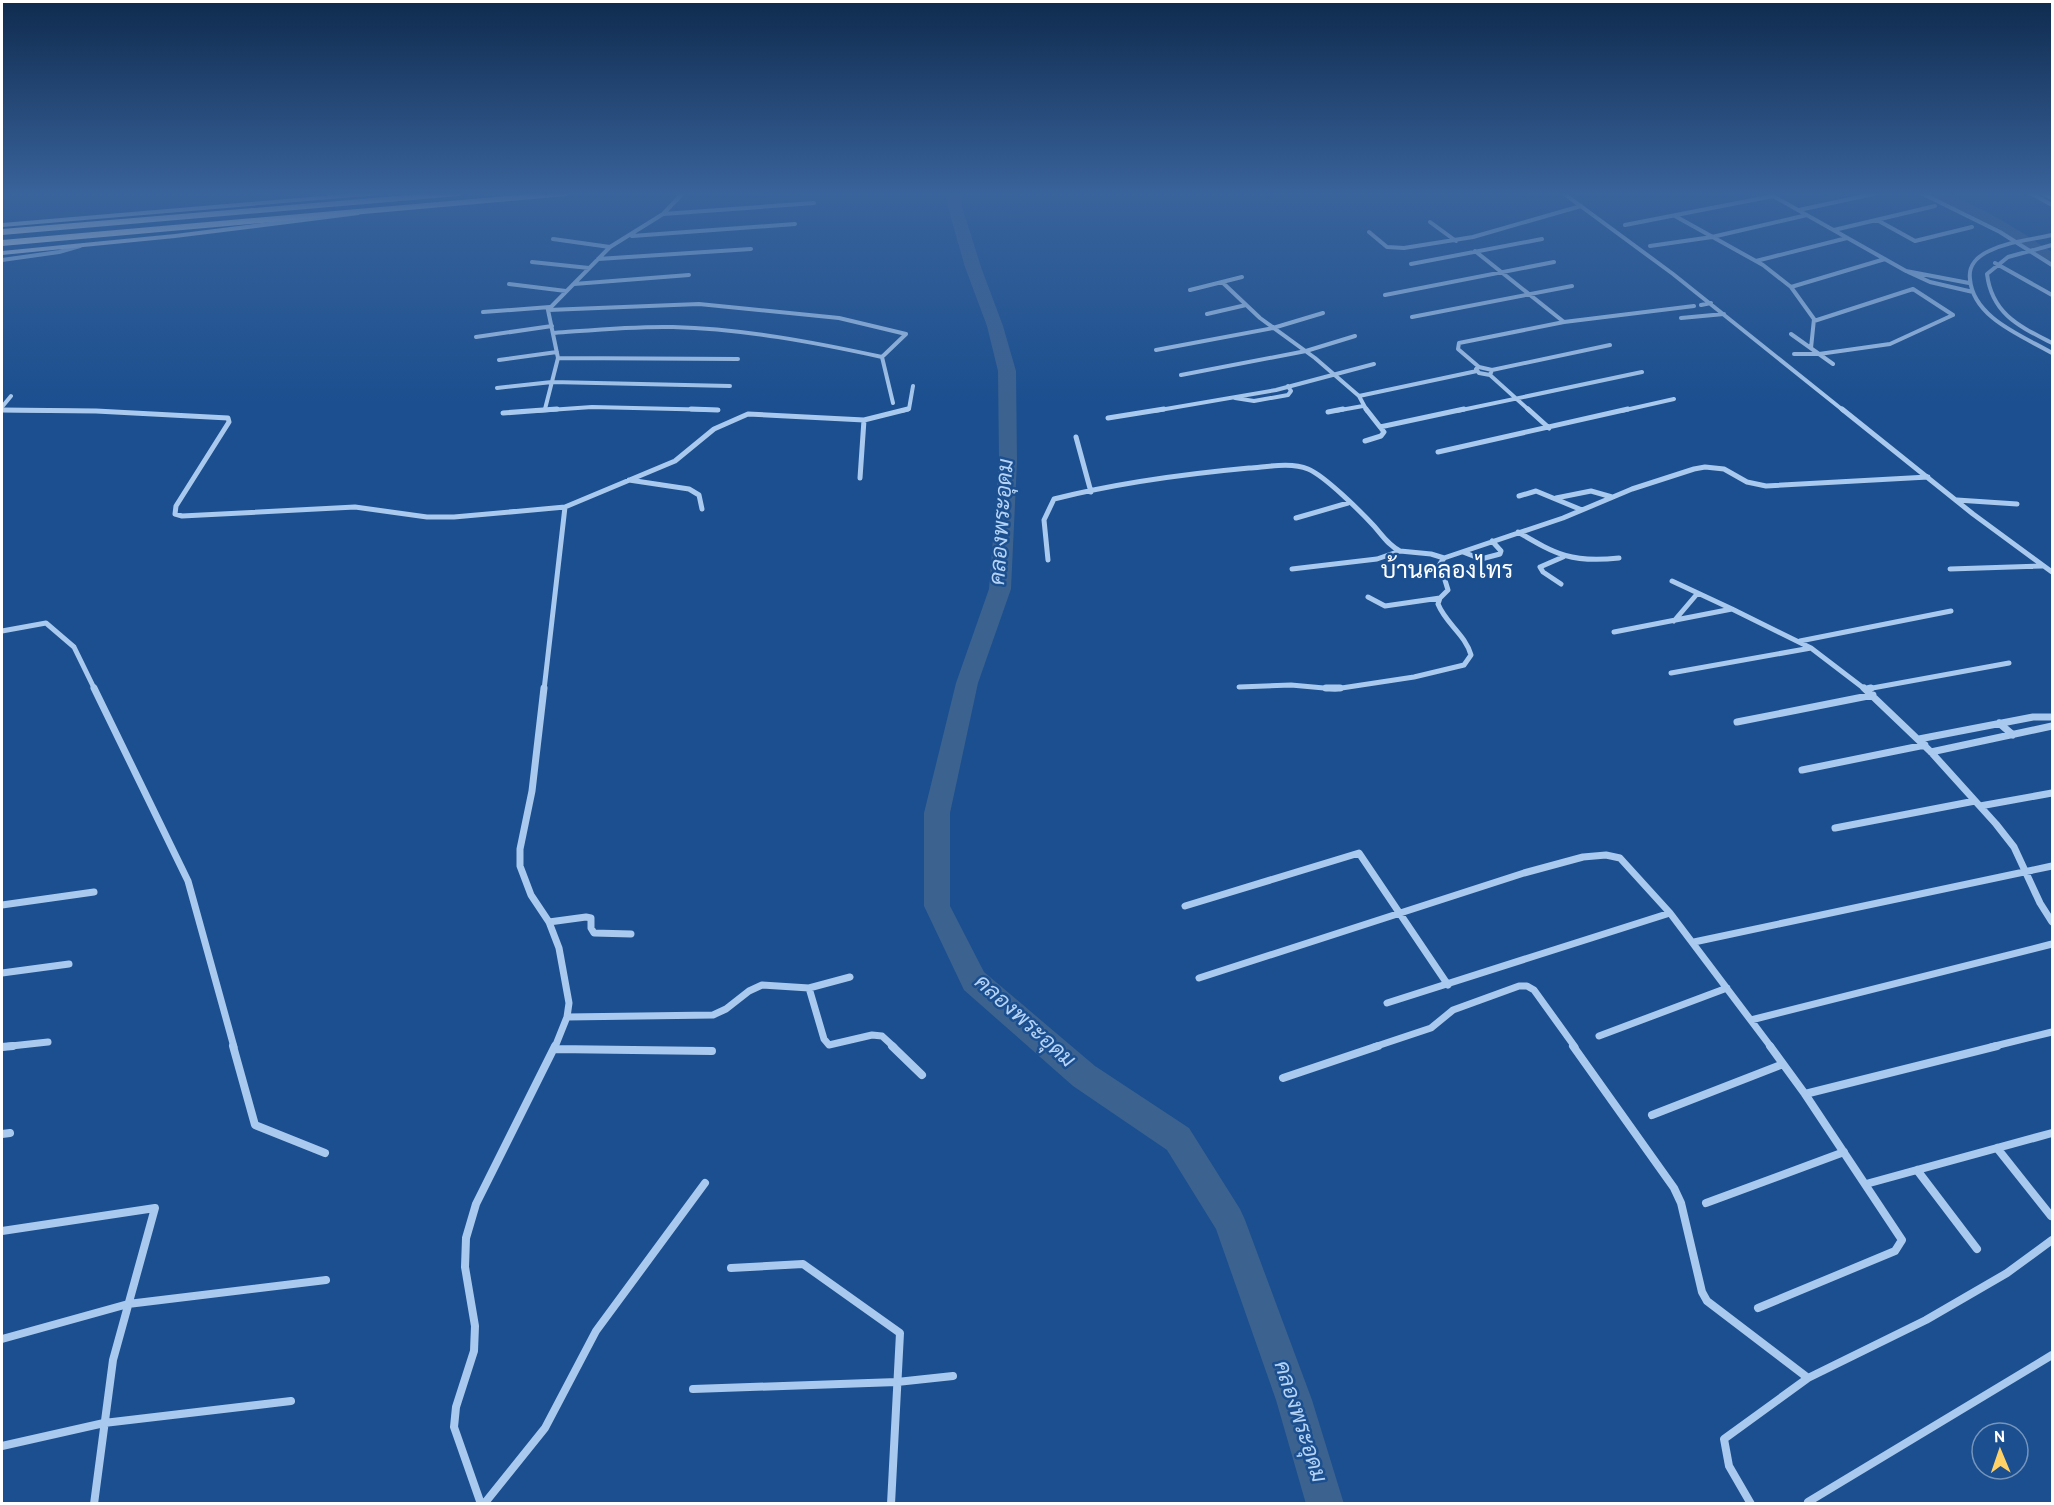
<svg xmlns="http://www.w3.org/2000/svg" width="2054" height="1505" font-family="Overpass,Sarabun,sans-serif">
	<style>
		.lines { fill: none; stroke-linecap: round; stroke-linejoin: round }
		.river { fill: #3c6290; fill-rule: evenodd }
		.street-far3 { stroke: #a9c9ee; stroke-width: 4 }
		.street-far2 { stroke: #a9c9ee; stroke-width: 5 }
		.street-far1 { stroke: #a9c9ee; stroke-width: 7 }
		.street { stroke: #a9c9ee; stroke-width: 8 }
		.secondary { fill: #d6e6fa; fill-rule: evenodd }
		.primary { fill: #f0f6ff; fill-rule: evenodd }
		.labels { text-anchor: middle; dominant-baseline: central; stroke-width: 5; stroke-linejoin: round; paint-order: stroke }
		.water-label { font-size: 22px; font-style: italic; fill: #b5d3f5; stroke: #1b4f8f }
		.quarter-label { font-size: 24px; fill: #fff; stroke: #1b4f8f }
	</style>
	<rect width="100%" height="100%" fill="#1b4f8f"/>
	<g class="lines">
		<!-- river -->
		<path class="river" d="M947 193H961L962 207 981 267 1003 326 1016 371 1017 462 1011 589 978 683 950 813V906L984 972 1095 1066 1189 1128 1240 1209 1245 1220 1312 1400 1344 1504H1306L1276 1400 1216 1229 1167 1150 1073 1086 964 990 924 906V813L956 683 989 589 999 462 998 371 987 326 965 267 948 207Z
			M1925 193C1960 190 2022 233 2052 252V262L2047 261 2000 231Z"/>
		<!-- street-far3 -->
		<path class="street-far3" d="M1563 193 1673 274 1844 411
			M1921 193 2000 232 2052 265
			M2030 193 2052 205
			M2041 193 2052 198
			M1799 210 1878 193
			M663 214 814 203
			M1675 216 1763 265 1791 287 1814 319 1811 348
			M1877 220 1915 241 1972 227
			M1430 222 1456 241
			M1625 225 1773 196 1906 271
			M1834 230 1935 206
			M1369 232 1387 247 1404 248 1473 237 1581 206
			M2052 235C2031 240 2009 241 1989 251 1978 256 1968 265 1970 279 1973 318 2023 336 2052 353
			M632 236 795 224
			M553 239 610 247
			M2052 245 2008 257 1987 274C1992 314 2019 326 2052 343
			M1650 246 1712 237 1807 215
			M1475 251 1564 322
			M598 259 751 249
			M2 260 59 252 80 246
			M1756 261 1847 238
			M532 262 589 268
			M1995 263 2052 295
			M1411 264 1542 239
			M1222 282 1260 318 1315 358 1359 396 1367 411
			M1969 283 1906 271 1930 282 1973 292
			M509 284 566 291
			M574 284 689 275
			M1791 287 1885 259
			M1190 290 1242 277
			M1385 295 1554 262
			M1701 305 1711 303
			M548 310 699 304 839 318 906 334 882 357 893 403
			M483 312 550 307
			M1207 314 1246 305
			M1412 317 1572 286
			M1681 318 1724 314
			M554 333C594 330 633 326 673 327 744 329 813 342 882 357
			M1791 334 1833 364
			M476 337 552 326
			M1156 350 1273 328 1323 313
			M1794 354H1819L1890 344 1953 315 1913 289 1814 321
			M558 358 738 359
			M499 360 557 352
			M1479 367 1458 349 1459 343 1564 322 1694 306
			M1479 367 1492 370 1490 375 1479 373 1476 369Z
			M1492 370 1610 345
			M1181 375 1306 351 1355 336
			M1490 375 1530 411
			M497 388 552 382 730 386
			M1359 396 1477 371
			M1235 398 1254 401 1288 395 1291 391 1288 386
			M2 407 11 396
			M545 409 558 358 548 310 610 247 663 214 683 193
			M2 410 83 411
			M535 411 592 407 718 410
			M901 411 909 409 913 386
			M1154 411 1276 390 1374 364
			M1335 411 1363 406
			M1457 411 1642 372
			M1621 411 1674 399"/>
		<!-- street-far2 -->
		<path class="street-far2" d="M691 409 718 410
			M1528 409 1549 428
			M1842 409 1973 514 2052 572
			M2 410 96 411 228 418 229 422 176 506 175 514 182 516 355 507 427 517H454L565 507 675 461 714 429 748 414 864 420 908 409
			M1328 412 1343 409
			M503 413 557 409
			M1108 418 1164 409
			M1380 427 1464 409
			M1076 437 1091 492
			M1365 441 1381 436 1384 432 1366 409
			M1438 452 1628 409
			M860 478 864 420
			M629 480 689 489 699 495 702 509
			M1519 496 1536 491 1582 510
			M1556 498 1591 491 1612 497
			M1957 500 2017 504
			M1296 518 1348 503
			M1518 532C1557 555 1572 563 1619 558
			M1463 552 1481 559 1500 554 1501 551 1492 541
			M1048 560 1044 520 1054 499C1117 483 1184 474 1249 468 1266 467 1291 462 1308 469 1325 476 1361 512 1374 526 1382 535 1388 545 1400 551
			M1292 569 1377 559 1400 551 1431 554 1444 558 1563 518 1632 489 1694 469 1705 467 1724 469 1747 482 1766 486 1928 477
			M1950 569 2042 566
			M1672 581 1732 609
			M1561 584 1543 572 1540 567 1563 557
			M1368 597 1385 606 1440 598
			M1674 621 1697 594
			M2 631 46 623 74 647 95 690
			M1614 632 1732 609 1811 648 1866 690
			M1800 641 1951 611
			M1671 673 1811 648
			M1239 687 1291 685 1335 689 1414 677 1464 665 1471 655C1465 634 1446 624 1438 604L1440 598 1448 590 1440 564 1444 558
			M1867 689 2009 663
			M544 690 565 507"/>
		<!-- street-far1 -->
		<path class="street-far1" d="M94 688 188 881 234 1047
			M544 688 532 791 520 849V866L531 895 549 922 559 948 569 1003 567 1017 555 1047
			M1326 688H1340
			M1864 688 1931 752 1996 824 2014 847 2040 903 2052 922
			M1867 689 1871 688
			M1737 722 1873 695
			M1999 723 2013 735
			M1919 739 2033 717H2052
			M1931 752 2052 726
			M1802 770 1925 745
			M1980 806 2052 793
			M1835 828 1975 801
			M2 905 94 892
			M1185 906 1359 853 1448 985
			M549 922 586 917 591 918V928L594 933 631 934
			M1694 942 2052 866
			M2 973 69 964
			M1199 978 1524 873 1583 857 1606 855 1620 858 1670 913 1771 1047
			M809 988 824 1039 829 1045 872 1035 882 1036 894 1047
			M1387 1003 1670 913
			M567 1017 713 1015 726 1009 749 991 762 985 809 988 850 977
			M1751 1020 2052 944
			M1599 1036 1727 988
			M2 1047 48 1042
			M1374 1047 1431 1028 1453 1010 1519 986H1527L1534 990 1575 1047
			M1991 1047 2052 1032"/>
		<!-- street -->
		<path class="street" d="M233 1046 255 1125 325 1153
			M892 1046 922 1075
			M1573 1046 1674 1188 1681 1203 1702 1292 1707 1301 1808 1378
			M2 1047 13 1046
			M554 1049 712 1051
			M1283 1078 1378 1046
			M1805 1094 1997 1046
			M1652 1115 1783 1064
			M2 1134 10 1133
			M1997 1148 2051 1216
			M1917 1170 1977 1249
			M1866 1184 2052 1133
			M1706 1203 1844 1152
			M2 1231 155 1208 113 1360 94 1504
			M731 1268 803 1264 900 1333 891 1504
			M1758 1308 1895 1251 1902 1240 1805 1094 1770 1046
			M2 1339 128 1304 326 1280
			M693 1389 897 1382 953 1376
			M2 1446 104 1423 291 1401
			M1808 1502 2052 1355
			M481 1504 454 1427 456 1407 474 1351 475 1326 465 1267 466 1238 476 1204 555 1046
			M484 1504 545 1428 596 1331 705 1183
			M1751 1504 1729 1466 1724 1439 1808 1378 1926 1320 2007 1273 2052 1240"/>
		<!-- secondary -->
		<path class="secondary" d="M358 193H381L378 195 2 227V223Z
			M356 211 360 213 359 215 175 238 2 255V251L175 234Z"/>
		<!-- primary -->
		<path class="primary" d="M433 193H463L459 196 2 235V229Z
			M541 193H570L566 196 2 246V240Z"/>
	</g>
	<!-- sky -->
	<linearGradient id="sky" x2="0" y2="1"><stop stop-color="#0f2b4f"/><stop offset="0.48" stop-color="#39639b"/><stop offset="1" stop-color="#39639b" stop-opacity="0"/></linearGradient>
	<rect width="2054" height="403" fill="url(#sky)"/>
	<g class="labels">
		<!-- water labels -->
		<g class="water-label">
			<text transform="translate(1003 522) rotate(-86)">คลองพระอุดม</text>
			<text transform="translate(1024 1022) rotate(42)">คลองพระอุดม</text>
			<text transform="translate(1299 1422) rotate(72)">คลองพระอุดม</text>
		</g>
		<!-- quarter labels -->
		<g class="quarter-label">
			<text x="1447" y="572">บ้านคลองไทร</text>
		</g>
	</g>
	<!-- border -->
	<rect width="2054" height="1505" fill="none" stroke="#ffffff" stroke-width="6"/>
	<!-- north arrow -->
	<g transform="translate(2000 1451) rotate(358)"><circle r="28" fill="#1b4f8f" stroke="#7695bc" stroke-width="1.5"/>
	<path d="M0-4.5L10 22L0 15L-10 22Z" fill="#ffd166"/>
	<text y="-9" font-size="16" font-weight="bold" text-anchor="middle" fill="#ffffff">N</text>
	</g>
</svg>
